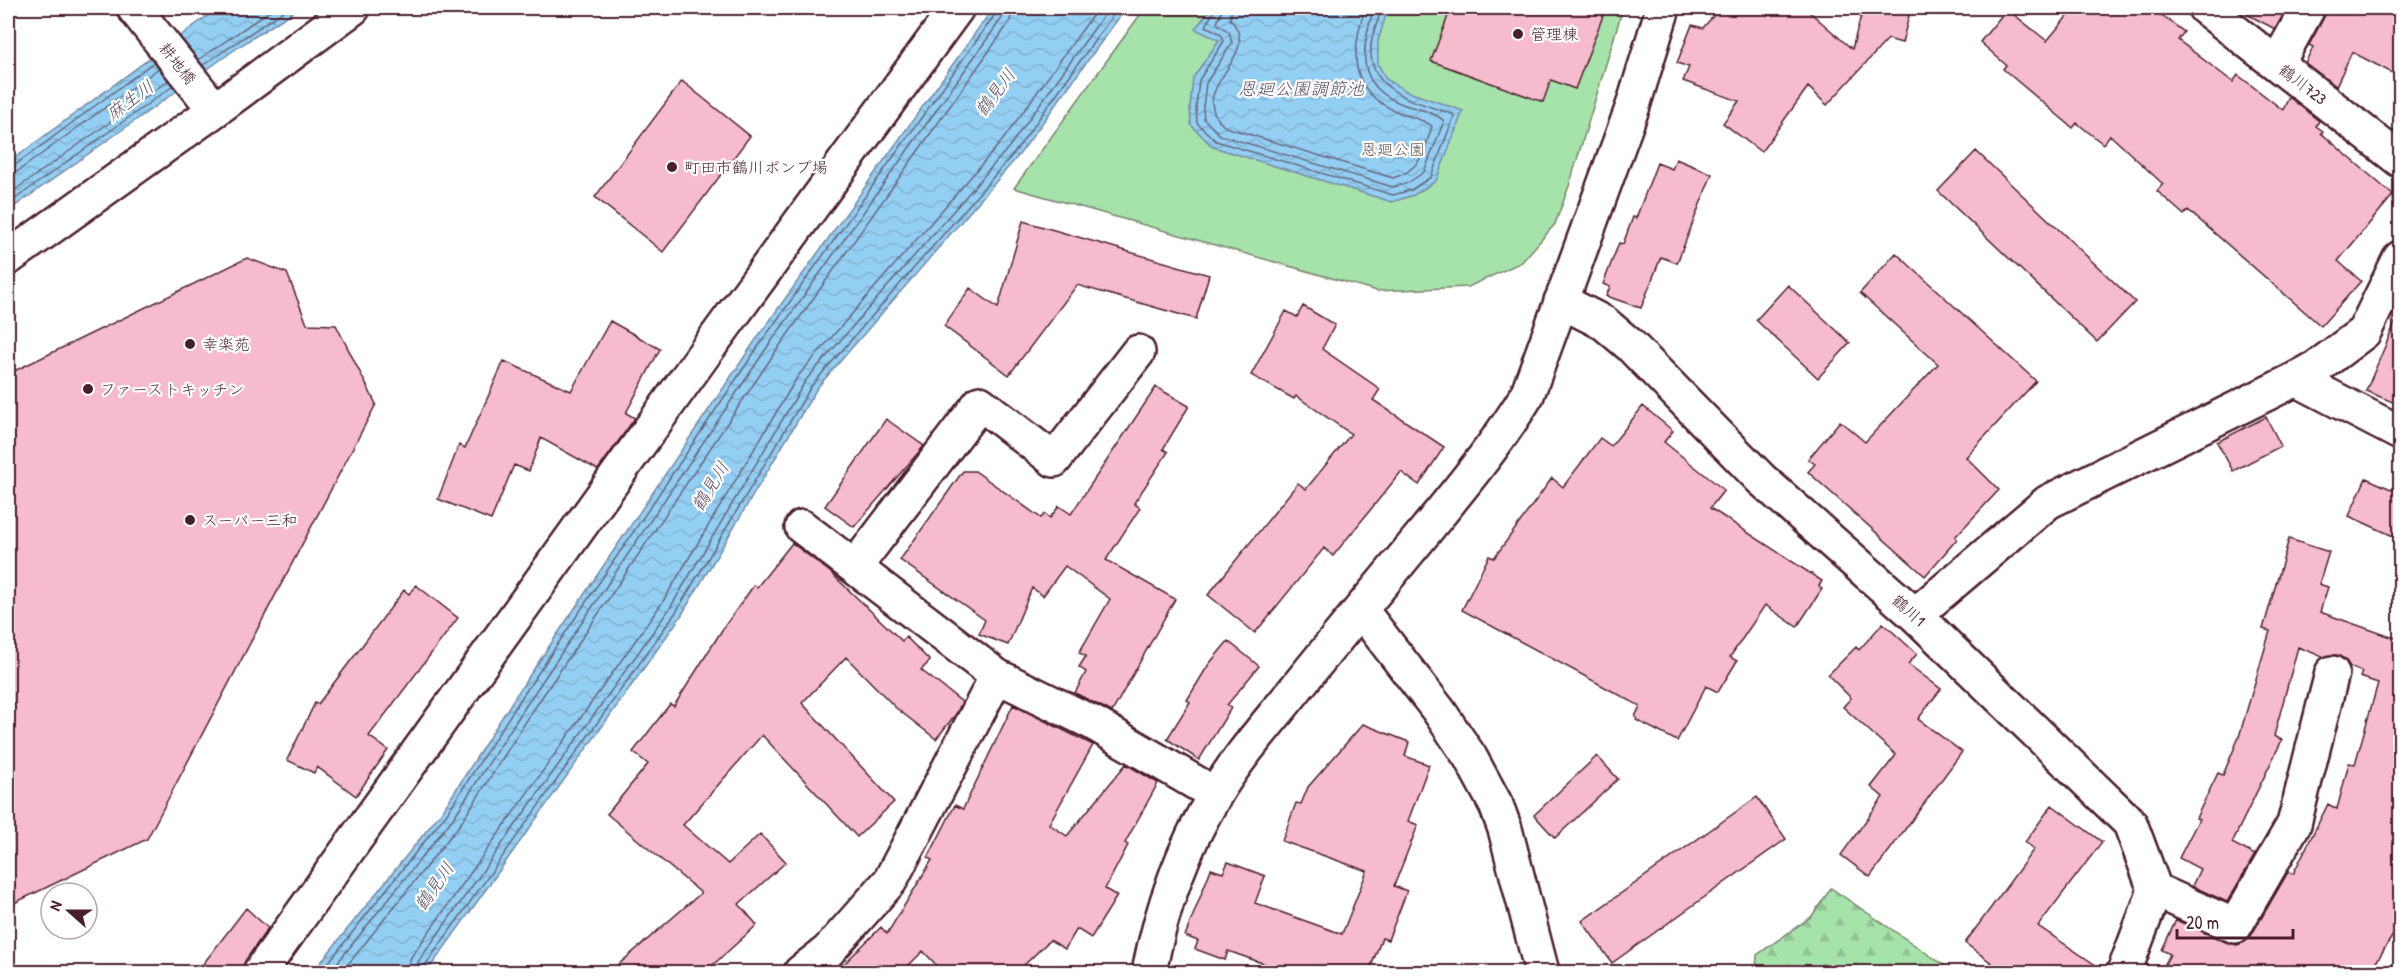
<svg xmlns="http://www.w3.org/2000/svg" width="2408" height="980" font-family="'Patrick Hand','Klee One',sans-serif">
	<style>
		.forest { fill: url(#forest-firs); stroke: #78816a; stroke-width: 1.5 }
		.park { fill: #a6e3aa; stroke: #78816a; stroke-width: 1.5 }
		.water { fill: url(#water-waves); stroke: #7689a3; stroke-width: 1.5 }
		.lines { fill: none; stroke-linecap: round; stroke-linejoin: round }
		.shore { stroke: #67657b; stroke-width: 1.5 }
		.building { fill: #f6bccd; stroke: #4a1f2b; stroke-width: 1.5 }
		.minor-casing { stroke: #4a1f2b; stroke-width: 38 }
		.minor { stroke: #fff; stroke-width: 33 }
		.poi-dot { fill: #4a1f2b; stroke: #fff; stroke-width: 2 }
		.labels { text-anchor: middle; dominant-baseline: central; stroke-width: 4.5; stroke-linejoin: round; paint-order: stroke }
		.poi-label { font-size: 16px; fill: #4a1f2b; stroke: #fff; text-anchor: start }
		.street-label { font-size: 16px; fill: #4a1f2b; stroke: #fff }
		.park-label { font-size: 16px; fill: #665a51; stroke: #fff }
		.water-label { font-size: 18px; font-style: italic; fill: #605467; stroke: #fff }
	</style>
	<defs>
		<pattern id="forest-firs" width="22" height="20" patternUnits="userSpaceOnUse" patternTransform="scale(1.5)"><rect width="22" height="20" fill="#a6e3aa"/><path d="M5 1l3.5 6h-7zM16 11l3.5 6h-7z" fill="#90c292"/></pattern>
		<pattern id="water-waves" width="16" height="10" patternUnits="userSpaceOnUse" patternTransform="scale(1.5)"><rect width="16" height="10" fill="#93cff3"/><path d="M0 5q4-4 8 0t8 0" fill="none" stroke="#80b1d0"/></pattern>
	</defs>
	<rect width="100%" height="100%" fill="#fff"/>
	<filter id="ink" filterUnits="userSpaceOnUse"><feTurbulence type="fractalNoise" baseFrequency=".0167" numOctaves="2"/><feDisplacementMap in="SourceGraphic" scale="12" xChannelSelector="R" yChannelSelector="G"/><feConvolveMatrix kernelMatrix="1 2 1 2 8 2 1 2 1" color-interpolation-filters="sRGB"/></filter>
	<g filter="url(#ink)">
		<!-- forest -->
		<path class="forest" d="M1831 888 1954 972H1756L1757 955 1812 916Z"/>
		<!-- park -->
		<path class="park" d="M1145 8H1623L1569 186 1555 224 1522 262 1468 287 1377 291 1014 188Z"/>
		<!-- water -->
		<path class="water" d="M218 8H299L240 46 8 211V163Z
			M993 8H1126L1019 155 817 388 681 616 427 972H313L443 810 515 697 757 338Z
			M1211 8H1388L1378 41V64L1386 79 1406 91 1463 111 1436 181 1414 195 1392 202 1213 147 1191 125 1190 108 1193 78 1219 40 1195 29Z"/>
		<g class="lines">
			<!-- shore -->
			<path class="shore" d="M1215 8 1206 26 1221 34 1224 41 1199 80 1196 107 1197 123 1216 141 1393 195 1411 190 1431 177 1454 116 1452 114C1415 101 1362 91 1372 39 1374 29 1379 18 1382 8
				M1223 8 1217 23 1229 32 1232 43 1206 83 1203 108 1204 119 1220 135 1393 187 1408 183 1424 172 1444 121C1435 112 1417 109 1405 105 1354 87 1361 49 1374 8
				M1232 8 1230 19C1267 58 1181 87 1225 127L1393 178C1421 170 1424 152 1432 126 1423 119 1409 117 1398 112 1347 91 1351 52 1365 8
				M198 60 274 8
				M203 65 288 8
				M8 167 14 166 154 62
				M8 175 17 172 159 68
				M8 195 169 80
				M8 204 173 86
				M321 972 447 813 520 700 762 341 996 13 997 8
				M330 972 454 817 527 704 768 346 1002 18 1005 8
				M342 972 461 823 534 709 776 351 1009 23 1014 8
				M406 972 411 957 662 603 798 376 1002 141 1098 8
				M415 972 418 962 670 608 806 380 1009 147 1109 8
				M423 972 424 967 676 612 812 385 1015 152 1118 8"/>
		</g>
		<!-- building -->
		<path class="building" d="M1451 8H1606L1575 89 1551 80 1543 102 1431 61Z
			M1720 8H1805L1852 49 1863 8H1911L1902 43 1888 39 1827 105 1808 87 1761 152 1723 123 1739 101 1683 81 1689 67 1677 63 1692 25 1703 28Z
			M2074 8H2152L2184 32 2178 40 2233 82 2238 75 2283 110 2289 97 2319 121 2316 126 2323 131 2321 133 2393 195 2338 261 2361 281 2321 326 2188 210 2184 215 2157 191 2163 184 2110 135 2103 144 2077 123 2073 128 2003 69 2006 65 1980 42 2007 9 2047 41Z
			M2235 8H2287L2275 29Z
			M2327 8H2400V77L2352 52 2336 86 2305 63 2313 47 2309 45 2324 17Z
			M682 81 750 136 663 252 595 197Z
			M1976 151 2135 302 2097 342 1938 191Z
			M1676 159 1712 174 1677 263 1661 257 1641 308 1606 296 1610 287 1603 284 1619 243 1623 244 1633 217 1636 218 1657 163 1672 169Z
			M1023 221 1209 275 1196 319 1077 285 1009 375 944 326 970 288 998 308Z
			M1896 253 2036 381 1966 457 1999 490 1955 537 1957 539 1925 576 1808 472 1815 464 1808 459 1840 421 1865 442 1938 364 1860 293Z
			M247 258 287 273 307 324 336 325 376 404 147 839 8 906V374Z
			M1788 285 1850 343 1818 378 1756 320Z
			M1303 306 1335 325 1322 349 1380 389 1373 400 1444 447 1419 485 1401 472 1333 556 1324 548 1255 633 1208 595 1298 483 1306 489 1351 434 1296 396 1294 399 1251 375 1286 311 1297 317Z
			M2400 311V405L2366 391Z
			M610 321 660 349 626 413 635 418 598 470 541 438 529 471 514 465 491 520 438 499 459 445 465 448 504 361 571 391Z
			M1156 387 1189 406 1163 449 1168 452 1134 503 1140 508 1106 560 1175 599 1112 712 1075 693 1086 672 1079 667 1086 656 1079 653 1110 599 1065 566 1043 596 1032 588 1008 645 979 634 985 620 900 560 963 471H975L1041 518 1045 514 1050 518 1059 506 1071 514Z
			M1643 406 1673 431 1664 442 1724 490 1710 508 1822 581 1819 586 1822 589 1797 627 1765 605 1730 657 1737 661 1718 692 1706 686 1677 741 1636 720 1637 718 1635 717 1640 706 1462 610 1489 556 1494 558 1552 478 1563 487 1600 438 1611 446Z
			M2266 417 2281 446 2233 471 2217 442Z
			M886 419 924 446 854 527 825 506Z
			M2366 478 2400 493V539L2349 516Z
			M2289 539 2329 552 2319 584 2328 587 2320 612 2391 637 2400 638V924L2370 972H2161L2170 954 2162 950 2176 920 2228 943 2237 945 2245 942 2251 936 2288 872 2293 874 2328 804 2337 809 2349 763 2355 764 2378 683 2360 677 2362 672 2350 667 2345 659 2337 655 2323 657 2298 647 2274 736 2282 740 2232 843 2255 855 2227 902 2192 886 2200 869 2179 858 2199 819 2196 818 2218 773 2223 775 2239 737 2270 631 2263 629Z
			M792 543 830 572 902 641 906 637 930 661 921 670 962 702 956 714 936 739 896 708 846 657 802 703 894 802 857 837 762 735 683 825 728 864 760 834 786 862 739 904 757 925 705 972H610L701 893 607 814 648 764 633 752 670 704 674 706 722 630 754 585 757 587Z
			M416 585 458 618 369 736 388 750 356 796 317 767 314 773 287 760 315 703 318 704 404 590 409 594Z
			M1883 623 1917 654 1908 664 1941 689 1918 719 1962 752 1870 877 1841 855 1883 797 1871 787 1896 755 1843 707 1851 698 1828 675 1856 647 1859 650Z
			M1228 641 1259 666 1227 705 1231 708 1199 760 1167 739 1190 702 1187 700 1209 664Z
			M1013 705 1093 745 1049 824 1067 836 1126 764 1158 783 1125 843 1128 845 1105 889 1117 896 1091 938 1077 929 1065 949 1050 940 1017 972H943L923 951 902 972H836L881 927 887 934 932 860 928 858 955 805 963 809Z
			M1363 724 1409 742 1405 756 1429 765 1408 821 1418 825 1394 886 1407 891 1388 940 1382 938 1369 972H1288L1228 951 1225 960 1195 949 1198 941 1185 936 1211 869 1223 873 1228 862 1265 876 1255 903 1342 934 1367 871 1282 841 1296 803 1301 804 1308 787Z
			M1597 756 1618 779 1555 838 1534 815Z
			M1757 797 1786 839 1612 963 1582 921Z
			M2052 805 2102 842 2038 926 2106 972H2004L1965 943 2034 849 2025 842Z
			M246 908 268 928 245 961 242 972H197Z"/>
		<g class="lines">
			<defs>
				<path id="minor" d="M134 8 215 110
					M2205 8 2400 160
					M2277 64 2308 8
					M8 258 215 110 353 8
					M1561 301 1604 323 1630 345 1761 479 1915 615 2130 823 2155 890 2124 972
					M2296 379 2316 368 2364 332 2400 258
					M802 527 997 676 1093 723 1215 794
					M855 567 980 403 1054 460 1138 352
					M1361 610 1439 711 1470 757 1496 805 1505 829 1542 972
					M1915 615 2048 502 2296 379 2400 433
					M2155 890 2235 926 2294 824 2332 673
					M260 972 704 354 957 8
					M801 972 828 951 890 881 997 676
					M1149 972C1161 910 1182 850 1215 795 1236 760 1263 729 1289 697 1334 641 1381 585 1427 529 1462 486 1498 443 1527 395L1633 106 1663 8"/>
			</defs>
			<!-- minor casing -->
			<use href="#minor" class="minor-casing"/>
			<!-- minor -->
			<use href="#minor" class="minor"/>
		</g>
	</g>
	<!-- markers -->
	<g class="poi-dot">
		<circle cx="1518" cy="34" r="6"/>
		<circle cx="672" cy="167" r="6"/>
		<circle cx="190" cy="344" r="6"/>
		<circle cx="88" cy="389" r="6"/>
		<circle cx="190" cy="520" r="6"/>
	</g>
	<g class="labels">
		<!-- poi labels -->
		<g class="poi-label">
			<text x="1530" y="34">管理棟</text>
			<text x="684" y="167">町田市鶴川ポンプ場</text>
			<text x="202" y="344">幸楽苑</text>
			<text x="100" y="389">ファーストキッチン</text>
			<text x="202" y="520">スーパー三和</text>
		</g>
		<!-- street labels -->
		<g class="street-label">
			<text transform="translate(178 63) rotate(52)">耕地橋</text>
			<text transform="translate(2303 84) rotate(38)">鶴川723</text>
			<text transform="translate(1909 610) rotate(42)">鶴川1</text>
		</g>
		<!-- park labels -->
		<g class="park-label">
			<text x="1393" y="149">恩廻公園</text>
		</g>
		<!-- water labels -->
		<g class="water-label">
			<text x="1301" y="88">恩廻公園調節池</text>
			<text transform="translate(995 92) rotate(-53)">鶴見川</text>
			<text transform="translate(130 100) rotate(-37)">麻生川</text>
			<text transform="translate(710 486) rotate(-58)">鶴見川</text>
			<text transform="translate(434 886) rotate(-55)">鶴見川</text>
		</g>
	</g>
	<!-- margin -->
	<rect width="2408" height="980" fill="none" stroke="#fff" stroke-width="30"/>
	<rect x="15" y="15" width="2378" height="950" fill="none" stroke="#4a1f2b" stroke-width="2" filter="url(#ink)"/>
	<!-- north arrow -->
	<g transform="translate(69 911) rotate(291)"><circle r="28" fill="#ffffff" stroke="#b7a5aa" stroke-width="1.5"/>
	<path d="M0-4.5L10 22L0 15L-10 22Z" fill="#4a1f2b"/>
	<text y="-9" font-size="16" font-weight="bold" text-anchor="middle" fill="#4a1f2b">N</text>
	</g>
	<!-- scale -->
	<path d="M2177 929v9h116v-9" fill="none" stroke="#4a1f2b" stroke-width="3"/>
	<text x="2186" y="929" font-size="18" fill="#4a1f2b" stroke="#ffffff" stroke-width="4.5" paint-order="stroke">20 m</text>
</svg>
